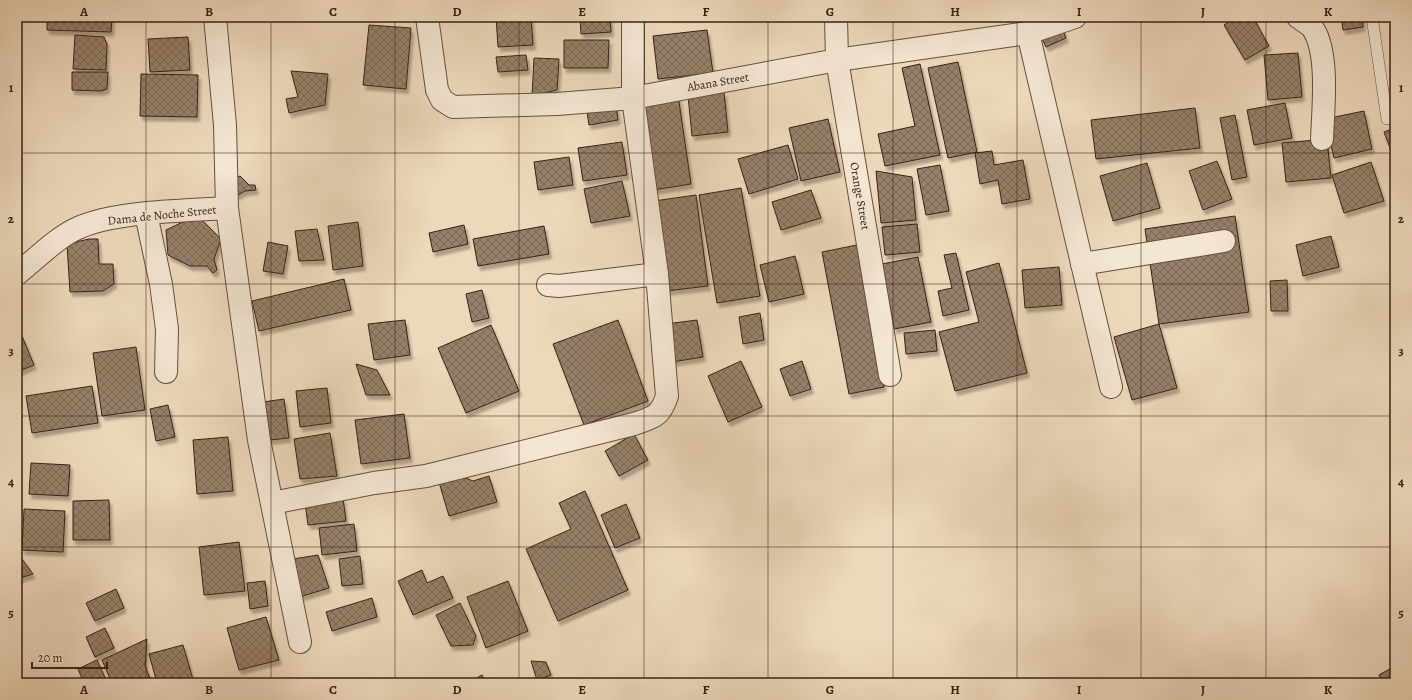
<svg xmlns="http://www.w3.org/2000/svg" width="1412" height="700" font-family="Alegreya,serif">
<defs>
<pattern id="building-cross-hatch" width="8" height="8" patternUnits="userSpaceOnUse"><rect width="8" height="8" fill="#96806b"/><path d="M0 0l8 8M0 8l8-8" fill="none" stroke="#7b6857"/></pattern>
<filter id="shadow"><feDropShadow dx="2.5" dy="4.5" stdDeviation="1" flood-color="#0004"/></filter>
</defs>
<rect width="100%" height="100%" fill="#edd8bb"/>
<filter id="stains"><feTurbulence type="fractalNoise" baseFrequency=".005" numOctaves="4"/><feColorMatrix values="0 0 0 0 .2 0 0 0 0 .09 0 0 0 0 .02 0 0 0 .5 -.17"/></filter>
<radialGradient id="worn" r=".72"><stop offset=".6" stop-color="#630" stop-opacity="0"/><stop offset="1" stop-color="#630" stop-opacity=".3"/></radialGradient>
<g fill="url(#building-cross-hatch)" stroke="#372115" filter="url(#shadow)">
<polygon points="47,17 112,17 111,32 47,30"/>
<polygon points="496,17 531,17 533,45 498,47"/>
<polygon points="580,17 610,17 611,32 581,34"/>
<polygon points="1237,17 1253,17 1269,46 1245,60 1224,25"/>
<polygon points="1341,17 1362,17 1363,27 1343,30"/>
<polygon points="1060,23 1066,38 1046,47 1039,32"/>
<polygon points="369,25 411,28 406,89 363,85"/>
<polygon points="707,30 713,73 658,79 653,36"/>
<polygon points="75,35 104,37 107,44 106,70 73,69"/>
<polygon points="188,37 190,70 150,72 148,39"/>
<polygon points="564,40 609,40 608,68 564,68"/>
<polygon points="1298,53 1302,97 1268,100 1264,55"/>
<polygon points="526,55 528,70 498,72 496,57"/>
<polygon points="534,58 559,59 557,90 532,96"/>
<polygon points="958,62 977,152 948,158 928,68"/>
<polygon points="920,64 940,155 885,166 878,134 915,126 902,68"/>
<polygon points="291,71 328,74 325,105 289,113 286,99 298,97"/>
<polygon points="72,72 108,72 107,89 101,91 72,90"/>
<polygon points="141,74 198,75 197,117 140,116"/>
<polygon points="724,92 728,132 692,136 688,96"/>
<polygon points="678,95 691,184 653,190 639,101"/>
<polygon points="615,100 618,120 589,125 586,105"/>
<polygon points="1285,103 1292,138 1254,145 1247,110"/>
<polygon points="1195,108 1200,148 1096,159 1091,120"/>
<polygon points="1364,111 1372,149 1334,158 1325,119"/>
<polygon points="1235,115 1247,177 1232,180 1220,118"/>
<polygon points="828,119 840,172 801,181 789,128"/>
<polygon points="1395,128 1395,161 1384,132"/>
<polygon points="1327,139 1331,178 1286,182 1282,143"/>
<polygon points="622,142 627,175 583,181 578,148"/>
<polygon points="788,145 798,179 749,194 738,159"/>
<polygon points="992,151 994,165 1023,160 1030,199 1002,204 998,180 980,184 975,153"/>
<polygon points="569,157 573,185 538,190 534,162"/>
<polygon points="1217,161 1232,199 1203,210 1189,171"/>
<polygon points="1371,162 1384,201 1344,213 1332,175"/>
<polygon points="1147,163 1160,208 1113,221 1100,176"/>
<polygon points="940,165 949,211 926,215 917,169"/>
<polygon points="876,171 912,177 916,220 881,223"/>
<polygon points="240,176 249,185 255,185 256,190 245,191 236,196 231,180"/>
<polygon points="622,181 630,216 591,223 584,189"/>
<polygon points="741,188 760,296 717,303 699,195"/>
<polygon points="811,190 821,218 781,230 772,202"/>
<polygon points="696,195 708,286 666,291 654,201"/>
<polygon points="1235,216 1249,312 1159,324 1145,229"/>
<polygon points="200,218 221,239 214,259 217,270 213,273 207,266 190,266 168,255 166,230 187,220"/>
<polygon points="358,222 363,266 333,270 328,226"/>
<polygon points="917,224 920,252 885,255 882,227"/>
<polygon points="464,225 468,244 433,252 429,233"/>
<polygon points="544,226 549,254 478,266 473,239"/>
<polygon points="317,229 324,260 299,261 295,231"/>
<polygon points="1331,236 1339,267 1303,276 1296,245"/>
<polygon points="89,239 98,239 99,264 113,264 114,284 103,291 70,292 67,244"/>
<polygon points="268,242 288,246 283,274 263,271"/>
<polygon points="857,245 884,387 849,394 822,252"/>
<polygon points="956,253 969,310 943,316 938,291 952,288 944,255"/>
<polygon points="795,256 804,294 769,302 760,265"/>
<polygon points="918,257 931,322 894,329 882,264"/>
<polygon points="999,263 1027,373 955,391 939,332 979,322 966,272"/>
<polygon points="1059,267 1062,305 1025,308 1022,270"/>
<polygon points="344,279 351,310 259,331 252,301"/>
<polygon points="1287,280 1288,311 1271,311 1270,281"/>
<polygon points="482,290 489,318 472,322 466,294"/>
<polygon points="760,313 764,340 743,344 739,317"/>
<polygon points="405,320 410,355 374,360 368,324"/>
<polygon points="618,320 648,401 584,425 553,344"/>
<polygon points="697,320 703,357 672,362 666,324"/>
<polygon points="1159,324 1177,388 1132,400 1114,337"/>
<polygon points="491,325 519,391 466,413 438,348"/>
<polygon points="935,330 937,351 906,354 904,333"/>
<polygon points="17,335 18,337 22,336 34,365 17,372"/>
<polygon points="136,347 145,410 102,416 93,353"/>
<polygon points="741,361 762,407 728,422 708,376"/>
<polygon points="802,361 811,389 790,396 780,369"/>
<polygon points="356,364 377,370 390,395 366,395"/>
<polygon points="92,386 98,423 32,433 26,396"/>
<polygon points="327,388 331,423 300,427 296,391"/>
<polygon points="284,399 289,438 261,441 256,403"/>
<polygon points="168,405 175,437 156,441 150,409"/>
<polygon points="404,414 410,458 361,464 355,420"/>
<polygon points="330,433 337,476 300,479 294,439"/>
<polygon points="634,434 648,460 619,476 605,451"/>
<polygon points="228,437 233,491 197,494 193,440"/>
<polygon points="31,463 70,465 68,496 29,494"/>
<polygon points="461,476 473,481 489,476 497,502 449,516 439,482"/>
<polygon points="585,491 628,590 558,621 526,549 571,529 559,503"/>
<polygon points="343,498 346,521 308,525 305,503"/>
<polygon points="109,500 110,540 73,540 73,501"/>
<polygon points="626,504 640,538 615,548 601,515"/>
<polygon points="24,509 65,511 63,552 22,550"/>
<polygon points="354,524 357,551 322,555 319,528"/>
<polygon points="239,542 245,591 204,595 199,547"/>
<polygon points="19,555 33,574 17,579 17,556"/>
<polygon points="318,555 329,588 299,597 293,559"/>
<polygon points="360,556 363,584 342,586 339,559"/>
<polygon points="422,570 427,583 443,576 453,598 413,615 398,581"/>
<polygon points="265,581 268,606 250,609 247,583"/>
<polygon points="508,581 528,631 486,648 467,597"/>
<polygon points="116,589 124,608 95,621 86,603"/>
<polygon points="372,598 377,617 332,631 326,612"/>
<polygon points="460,603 476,636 473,645 451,646 436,615"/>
<polygon points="266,617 279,660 239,670 227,628"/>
<polygon points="105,628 114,648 95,657 86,637"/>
<polygon points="147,639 145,666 152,683 112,683 102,660"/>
<polygon points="183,645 194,683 157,683 149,654"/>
<polygon points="97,660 106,680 100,683 84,683 78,669"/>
<polygon points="531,661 546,662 551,675 537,680"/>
<polygon points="1395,666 1395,683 1383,683 1379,675"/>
<polygon points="482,675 486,683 467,683"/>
</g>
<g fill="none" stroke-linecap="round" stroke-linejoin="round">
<g stroke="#644f3e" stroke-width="12">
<polyline id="service" points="1372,17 1387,119"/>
</g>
<g stroke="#644f3e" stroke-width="24">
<g id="minor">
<polyline points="215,17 225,125 227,208 259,440 300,642"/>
<polyline points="427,17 437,90 442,100 453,107 557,104 633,98 837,60 1028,33 1075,17"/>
<polyline points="836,17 837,60 890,375"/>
<path d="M1298 17C1302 20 1307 23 1311 26 1330 49 1323 110 1322 139"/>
<polyline points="1028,33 1111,387"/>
<polyline points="146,214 161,284 167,329 166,372"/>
<polyline points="1082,264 1224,241"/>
<path d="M17 274C35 260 57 237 78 228 115 211 185 211 227 208"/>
<polyline points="548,285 559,286 657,274"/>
<path d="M272 503 374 483 426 476 634 424C654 417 660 417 667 396L657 274 633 98V17"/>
</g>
</g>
<use href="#service" stroke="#f3e6d3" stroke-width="11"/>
<use href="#minor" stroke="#f3e6d3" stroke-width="22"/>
</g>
<path fill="none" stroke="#372115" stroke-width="1" stroke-opacity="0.55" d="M146 17V683M271 17V683M395 17V683M519 17V683M644 17V683M768 17V683M893 17V683M1017 17V683M1141 17V683M1266 17V683M17 153H1395M17 284H1395M17 416H1395M17 547H1395"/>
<g text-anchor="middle" stroke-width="3.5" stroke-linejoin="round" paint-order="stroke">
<g font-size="12" fill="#372115" stroke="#f3e6d3">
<text transform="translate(718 82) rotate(-10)" y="4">Abana Street</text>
<text transform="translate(860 196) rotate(80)" y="4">Orange Street</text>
<text transform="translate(162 215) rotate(-6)" y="4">Dama de Noche Street</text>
</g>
</g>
<rect width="1412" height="700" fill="none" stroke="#edd8bb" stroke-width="44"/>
<path d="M32 662v6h75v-6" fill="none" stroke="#372115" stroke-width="2"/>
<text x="38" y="662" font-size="12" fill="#372115" stroke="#f3e6d3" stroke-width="3" paint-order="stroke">20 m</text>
<rect x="22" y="22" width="1368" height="656" fill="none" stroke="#372115" stroke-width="1.5"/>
<g font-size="13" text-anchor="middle" font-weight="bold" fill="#372115">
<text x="84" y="16">A</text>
<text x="209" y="16">B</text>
<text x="333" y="16">C</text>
<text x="457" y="16">D</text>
<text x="582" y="16">E</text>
<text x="706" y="16">F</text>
<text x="830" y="16">G</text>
<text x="955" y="16">H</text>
<text x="1079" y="16">I</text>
<text x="1203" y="16">J</text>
<text x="1328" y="16">K</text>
<text x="11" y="92">1</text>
<text x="1401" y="92">1</text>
<text x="11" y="223">2</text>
<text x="1401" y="223">2</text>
<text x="11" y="355">3</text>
<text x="1401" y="355">3</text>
<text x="11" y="486">4</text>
<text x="1401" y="486">4</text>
<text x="11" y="617">5</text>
<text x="1401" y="617">5</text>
<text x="84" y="694">A</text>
<text x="209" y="694">B</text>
<text x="333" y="694">C</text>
<text x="457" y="694">D</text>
<text x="582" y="694">E</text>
<text x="706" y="694">F</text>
<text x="830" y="694">G</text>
<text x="955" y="694">H</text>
<text x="1079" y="694">I</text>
<text x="1203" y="694">J</text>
<text x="1328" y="694">K</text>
</g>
<rect width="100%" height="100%" filter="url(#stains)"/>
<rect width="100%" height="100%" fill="url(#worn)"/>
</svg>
